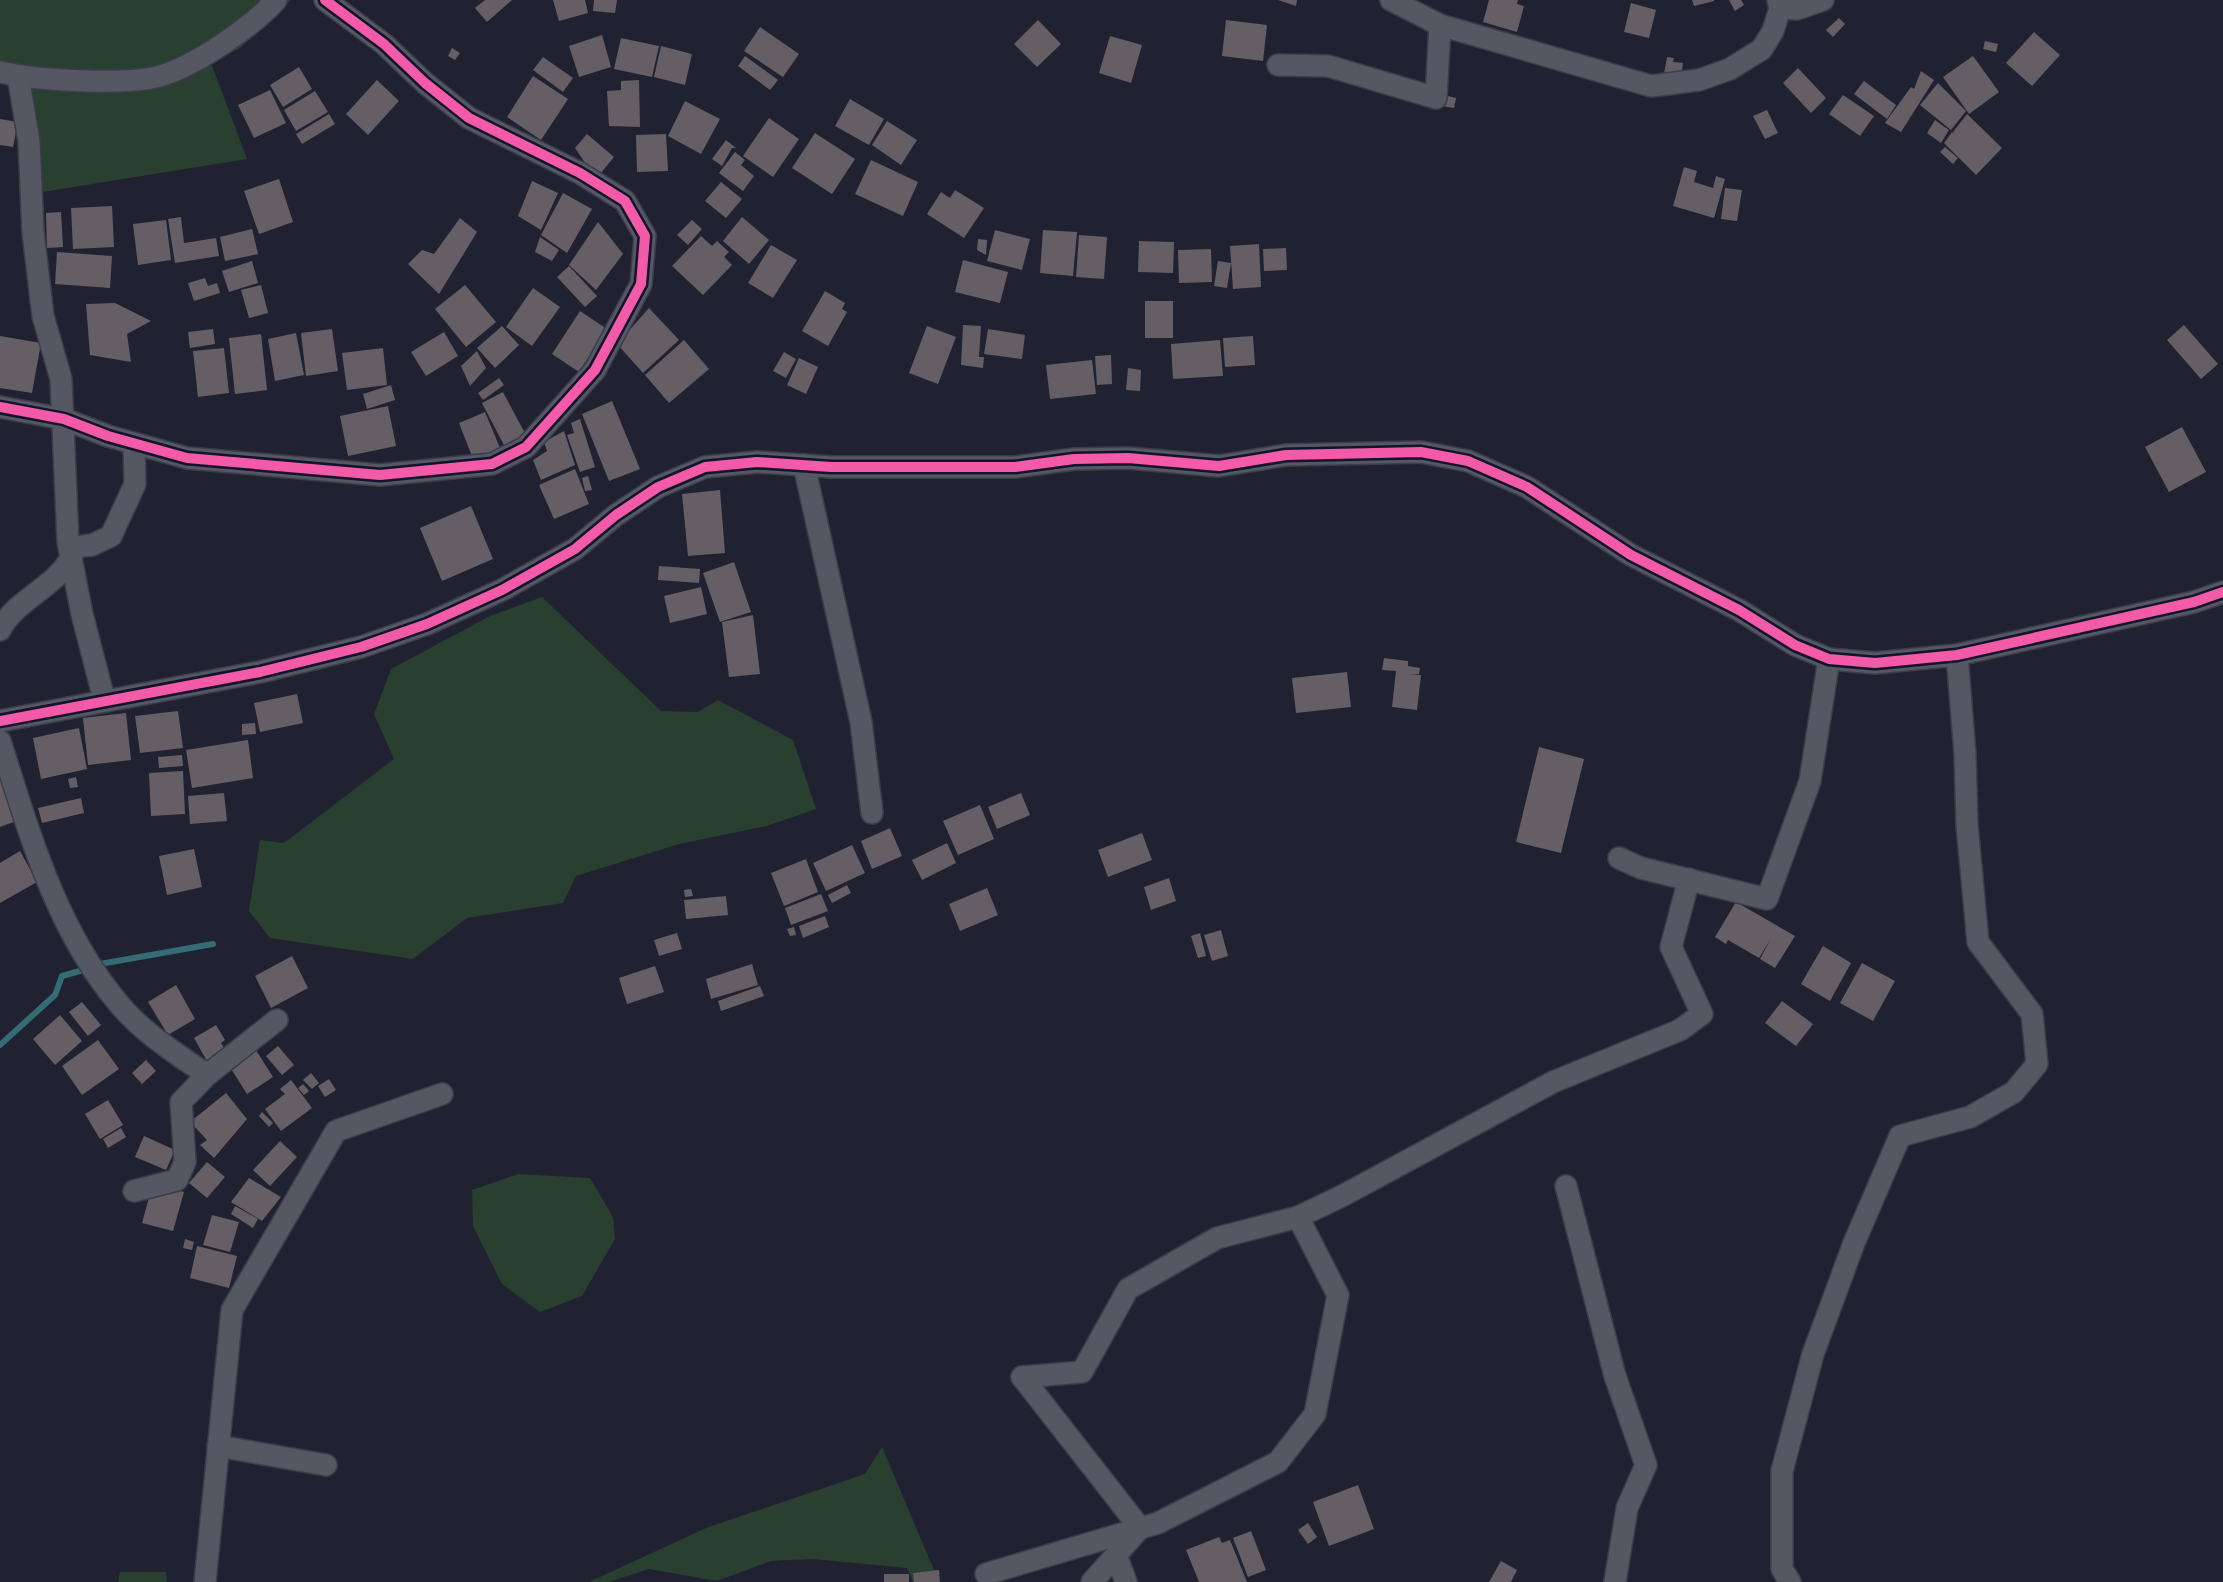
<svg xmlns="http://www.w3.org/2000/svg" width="2223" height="1582" font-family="Roboto,sans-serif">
<rect width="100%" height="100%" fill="#202231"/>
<g fill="#293f30">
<polygon points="0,0 291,0 240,48 211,63 247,159 24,195 24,80 0,74"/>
<polygon points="542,597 661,711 698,712 718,700 793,740 816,809 767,826 679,844 576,876 563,903 467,918 413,959 270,938 249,911 260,840 284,843 394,759 374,714 391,669 490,616"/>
<polygon points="518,1174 590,1178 613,1217 615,1239 582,1296 540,1312 502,1284 473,1226 472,1190"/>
<polygon points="882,1447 934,1570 939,1570 940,1582 913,1582 907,1568 813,1559 771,1561 717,1581 649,1569 609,1582 589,1582 706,1528 865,1474"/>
<polygon points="120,1572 166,1572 167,1582 118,1582"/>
</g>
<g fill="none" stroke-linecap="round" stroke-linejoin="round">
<g stroke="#356b73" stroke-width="6">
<polyline points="100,964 213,944"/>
<polyline points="0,1045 55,995 62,976 87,969"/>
</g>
</g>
<g fill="#655e64">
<polygon points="485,0 512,0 487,22 475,8"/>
<polygon points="553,0 585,0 588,13 559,21"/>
<polygon points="594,0 617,0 615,13 593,11"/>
<polygon points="1278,0 1297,0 1296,6"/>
<polygon points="1489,0 1518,0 1517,4 1524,6 1517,32 1483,22"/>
<polygon points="1692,0 1714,0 1714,1 1694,6"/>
<polygon points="1729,0 1741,0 1744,5 1735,11"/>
<polygon points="1631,3 1656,10 1649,38 1624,32"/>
<polygon points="1839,18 1845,24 1833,37 1826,30"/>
<polygon points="1038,20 1061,44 1037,67 1014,44"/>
<polygon points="1226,20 1267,25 1263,61 1222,56"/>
<polygon points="760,27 799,54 783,77 744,51"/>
<polygon points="2034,32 2060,55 2032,86 2006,63"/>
<polygon points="602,35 611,67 579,77 569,46"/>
<polygon points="1110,36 1142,45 1131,83 1099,73"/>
<polygon points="621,38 659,46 652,77 614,69"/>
<polygon points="1985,41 1998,44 1996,52 1983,49"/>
<polygon points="661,46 692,54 685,85 654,77"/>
<polygon points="452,48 460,53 455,60 448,56"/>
<polygon points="745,56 778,80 770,90 738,66"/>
<polygon points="1973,56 1999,92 1969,114 1943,77"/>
<polygon points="543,57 573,78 563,92 533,70"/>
<polygon points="1667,57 1674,58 1673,62 1683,63 1681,76 1664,74"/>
<polygon points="299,67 312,89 283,107 270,85"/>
<polygon points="1798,68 1826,98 1811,113 1783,83"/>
<polygon points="1921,71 1934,80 1901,132 1885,123 1911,87 1914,89"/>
<polygon points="533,76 568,99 541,140 507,117"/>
<polygon points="377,80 399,101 368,135 346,114"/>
<polygon points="639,80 640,127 609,126 607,91 621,90 621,81"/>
<polygon points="1864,81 1896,105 1887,119 1854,94"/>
<polygon points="1938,83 1966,111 1951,130 1920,105"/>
<polygon points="270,90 286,123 254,138 238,105"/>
<polygon points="315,91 328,112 296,131 284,110"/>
<polygon points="1444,95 1456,98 1454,108 1442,106"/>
<polygon points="1843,95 1874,116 1860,136 1829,114"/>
<polygon points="850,99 884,119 869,145 835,126"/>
<polygon points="685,101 720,119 701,154 668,136"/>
<polygon points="1767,110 1778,133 1765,139 1753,116"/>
<polygon points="329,114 335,124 302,144 296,134"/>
<polygon points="1967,114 2002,148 1976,175 1944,143 1952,132 1955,134 1953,132"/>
<polygon points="769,118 799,139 773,177 743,156"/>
<polygon points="0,119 18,122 13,147 0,145"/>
<polygon points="1935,120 1949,130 1941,143 1927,133"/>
<polygon points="887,121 917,140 901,165 872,145"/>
<polygon points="815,133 855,159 832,194 792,168"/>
<polygon points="587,134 614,157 596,179 575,148"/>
<polygon points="666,134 668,171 637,172 636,135"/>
<polygon points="726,140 736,148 732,148 722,166 712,159"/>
<polygon points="1945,147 1958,158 1953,164 1940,152"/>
<polygon points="735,152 745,160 741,165 754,176 743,191 719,173"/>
<polygon points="871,160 918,182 903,216 855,194"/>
<polygon points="1684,167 1697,171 1694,182 1713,188 1716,176 1725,179 1714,218 1673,206"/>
<polygon points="279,179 293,222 259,234 244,191"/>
<polygon points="532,181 558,193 541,230 518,216"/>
<polygon points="721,182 742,199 726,218 705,201"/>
<polygon points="1725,188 1742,190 1737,221 1721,219"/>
<polygon points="955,190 984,208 964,238 927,214 941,192 950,198"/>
<polygon points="563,193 592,209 567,253 541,235"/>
<polygon points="112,206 114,247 73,249 71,208"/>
<polygon points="61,212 63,247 47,248 46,213"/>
<polygon points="181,217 184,243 216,238 219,256 175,263 168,219"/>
<polygon points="742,217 769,240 749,264 723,241"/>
<polygon points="460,218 477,232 439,294 408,264 422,250 434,254"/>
<polygon points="166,220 171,260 138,265 133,224"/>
<polygon points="692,220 702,229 688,245 677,235"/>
<polygon points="598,222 623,254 596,290 569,265"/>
<polygon points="252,229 258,254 225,261 220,237"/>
<polygon points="995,230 1030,239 1022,270 987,261"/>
<polygon points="1043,230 1077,232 1073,276 1040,273"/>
<polygon points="1079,235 1107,237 1104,279 1076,277"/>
<polygon points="701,236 712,246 717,241 729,252 724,257 732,265 703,295 672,266"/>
<polygon points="540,237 559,250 552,261 535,252"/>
<polygon points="978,239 987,240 986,255 977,250"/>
<polygon points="1139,241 1174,242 1173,273 1138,272"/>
<polygon points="1259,244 1261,287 1233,289 1230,246"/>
<polygon points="771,245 797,260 773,298 748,283"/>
<polygon points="1286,248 1287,270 1264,271 1263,249"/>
<polygon points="1211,249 1212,282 1179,283 1178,250"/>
<polygon points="57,252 112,256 110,288 55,284"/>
<polygon points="963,260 1008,272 1000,303 955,292"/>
<polygon points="252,261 258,283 229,292 222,271"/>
<polygon points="1218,261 1231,263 1227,288 1214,286"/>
<polygon points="569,266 597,296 585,307 557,277"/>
<polygon points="205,278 208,286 217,283 220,293 194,301 188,283"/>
<polygon points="261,285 268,313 249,318 241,290"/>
<polygon points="465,285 496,322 466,347 435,309"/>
<polygon points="533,288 560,307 532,346 506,327"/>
<polygon points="825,291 845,303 842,309 847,312 828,346 802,331"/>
<rect x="1145" y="301" width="28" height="37"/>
<polygon points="115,303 151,321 127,334 131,362 90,355 86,304"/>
<polygon points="649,308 679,340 643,373 617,344"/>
<polygon points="580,311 607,329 579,372 552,354"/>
<polygon points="963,325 981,326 979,357 984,357 983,368 961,365"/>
<polygon points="2184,325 2218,364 2201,379 2167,340"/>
<polygon points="502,326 519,345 495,368 477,348"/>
<polygon points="927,326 956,337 938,384 909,373"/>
<polygon points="213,329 215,344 190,348 188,332"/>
<polygon points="332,329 338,371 306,376 301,333"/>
<polygon points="988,329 1025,335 1022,359 984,354"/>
<polygon points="444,332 458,356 426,376 411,352"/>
<polygon points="296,333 304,375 275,381 268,339"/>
<polygon points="261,334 267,390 235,394 229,338"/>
<polygon points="0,336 41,343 32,393 0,388"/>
<polygon points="1253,336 1255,365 1225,367 1223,338"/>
<polygon points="684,340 709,369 669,403 645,375"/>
<polygon points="1220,340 1223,376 1173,379 1171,344"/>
<polygon points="224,348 229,393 198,397 193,351"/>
<polygon points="383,348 387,385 347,390 342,353"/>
<polygon points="477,351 486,368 470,386 461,366"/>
<polygon points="784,352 796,359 786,378 773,371"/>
<polygon points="1111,355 1112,384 1097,385 1095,356"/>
<polygon points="799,358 818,367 806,394 787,385"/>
<polygon points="1092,360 1096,394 1050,399 1046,365"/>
<polygon points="1128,368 1141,370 1140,391 1126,390"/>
<polygon points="499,378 504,385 483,400 478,393"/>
<polygon points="391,385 395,400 367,409 363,394"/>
<polygon points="503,392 527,437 506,449 482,403"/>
<polygon points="612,401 640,469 609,481 582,414"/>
<polygon points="388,406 396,446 348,456 340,416"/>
<polygon points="485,412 500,448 473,459 459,423"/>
<polygon points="580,419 595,467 580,472 567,435 574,433 571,423"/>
<polygon points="2182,427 2206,472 2169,492 2145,447"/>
<polygon points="564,431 575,465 541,480 533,460 547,451 544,442"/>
<polygon points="575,469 589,504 554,519 539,485"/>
<polygon points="588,476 592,490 585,491 582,478"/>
<polygon points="720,490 725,553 688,556 682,494"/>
<polygon points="471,506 493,559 442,581 420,528"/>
<polygon points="734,562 751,612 720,622 703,573"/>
<polygon points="659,566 700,569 699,583 658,580"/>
<polygon points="701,587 707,614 670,623 664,596"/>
<polygon points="753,615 760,674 729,677 722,622"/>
<polygon points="1384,658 1408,661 1408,666 1420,668 1419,674 1410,674 1421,675 1417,710 1392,707 1396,671 1382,670"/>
<polygon points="1347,672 1351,707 1296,713 1292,678"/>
<polygon points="297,694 303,723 260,732 254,703"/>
<polygon points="178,711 183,748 140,753 135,716"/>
<polygon points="126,713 131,760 88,765 83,718"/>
<polygon points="255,723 256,734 242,735 242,724"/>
<polygon points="79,728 87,769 41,779 33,738"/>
<polygon points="248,740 253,778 192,788 186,750"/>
<polygon points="1539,747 1584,759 1561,853 1516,842"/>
<polygon points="182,755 183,766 159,768 158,757"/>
<polygon points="183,771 185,814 151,816 149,773"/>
<polygon points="0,775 16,821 0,827"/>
<polygon points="76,777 78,787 70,788 68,779"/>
<polygon points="224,793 227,821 190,824 188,796"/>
<polygon points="1021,793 1030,815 997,829 988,807"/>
<polygon points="81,798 84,813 42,823 38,808"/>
<polygon points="980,805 994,839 958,855 943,821"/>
<polygon points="890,828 902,856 872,869 861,841"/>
<polygon points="1142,833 1152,860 1108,877 1098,850"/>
<polygon points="947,843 956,863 922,880 912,860"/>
<polygon points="852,845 865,873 826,891 813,863"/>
<polygon points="194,849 202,887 167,895 159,856"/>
<polygon points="20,851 37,882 0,903 0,863"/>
<polygon points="806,859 818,892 784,906 771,873"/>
<polygon points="1169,878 1176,901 1151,910 1144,887"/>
<polygon points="847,885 851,893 832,903 828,895"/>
<polygon points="987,888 998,915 960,931 949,904"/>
<polygon points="691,889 693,896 685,897 684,890"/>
<polygon points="821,894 828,911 791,925 785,908"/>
<polygon points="726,896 728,915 686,919 684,900"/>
<polygon points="1736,902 1795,936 1775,968 1760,959 1770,940 1759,958 1728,940 1726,944 1715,937"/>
<polygon points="825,916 829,927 803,938 799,926"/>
<polygon points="794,927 796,935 790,936 787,929"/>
<polygon points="1221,930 1228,956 1212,961 1204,935"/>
<polygon points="677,933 682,949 659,956 654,940"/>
<polygon points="1200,933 1206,956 1198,958 1191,936"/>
<polygon points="1823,946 1851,963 1830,1001 1801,984"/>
<polygon points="292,956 308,988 271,1008 255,976"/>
<polygon points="1862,963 1895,981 1873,1021 1840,1003"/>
<polygon points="752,964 758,985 711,999 706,979"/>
<polygon points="655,966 664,992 627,1004 619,978"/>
<polygon points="176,985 195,1019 168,1035 148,1002"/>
<polygon points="760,986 764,996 721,1011 718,1001"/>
<polygon points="1782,1001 1813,1024 1796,1046 1765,1023"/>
<polygon points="82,1002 101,1025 88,1036 69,1012"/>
<polygon points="60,1015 82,1041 55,1065 33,1039"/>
<polygon points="216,1025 225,1040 221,1043 226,1051 208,1063 194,1038"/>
<polygon points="98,1040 119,1069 82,1095 62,1066"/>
<polygon points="278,1046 294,1065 282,1075 266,1056"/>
<polygon points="254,1047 273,1077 247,1094 228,1064"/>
<polygon points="146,1060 156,1071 142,1084 132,1073"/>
<polygon points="311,1073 319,1083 312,1089 303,1080"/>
<polygon points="329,1079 336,1090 325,1097 318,1086"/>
<polygon points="291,1080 312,1108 281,1131 265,1109 285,1094 280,1089"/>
<polygon points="303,1084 309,1091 304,1095 298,1088"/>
<polygon points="226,1093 247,1119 214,1158 200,1145 207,1140 190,1122"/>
<polygon points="108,1100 123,1125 100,1139 85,1114"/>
<polygon points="262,1112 273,1123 269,1127 259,1116"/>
<polygon points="121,1128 126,1137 108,1148 103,1139"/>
<polygon points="144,1136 175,1150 166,1170 135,1157"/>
<polygon points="280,1141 297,1157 270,1186 253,1170"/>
<polygon points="207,1162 225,1177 207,1198 189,1183"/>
<polygon points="249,1178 281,1197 262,1221 231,1202"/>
<polygon points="153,1183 184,1192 173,1231 142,1223"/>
<polygon points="235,1206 258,1219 253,1228 231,1214"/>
<polygon points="212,1215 239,1222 230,1252 203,1245"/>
<polygon points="185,1239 194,1242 192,1250 183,1248"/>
<polygon points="197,1246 237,1256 229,1288 190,1278"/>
<polygon points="1358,1485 1374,1529 1329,1546 1313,1502"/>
<polygon points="1308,1523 1317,1537 1308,1544 1298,1530"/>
<polygon points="1251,1531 1266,1570 1248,1577 1233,1538"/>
<polygon points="1219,1537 1222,1543 1230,1540 1247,1582 1199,1582 1186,1550"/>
<polygon points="1501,1561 1517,1570 1511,1582 1489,1582"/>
<polygon points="939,1570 940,1582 914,1582 913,1573"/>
<rect x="884" y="1574" width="25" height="8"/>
</g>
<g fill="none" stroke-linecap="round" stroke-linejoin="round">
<g stroke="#3c3d4a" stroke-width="24">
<g id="street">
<polyline points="1391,0 1440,25 1651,86 1699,80 1730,69 1762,49 1773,31 1780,8 1778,0"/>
<polyline points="1780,8 1797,9 1823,0"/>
<polyline points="1278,65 1328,66 1436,98 1440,25"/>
<path d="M0 72C36 80 125 86 160 76 195 66 252 27 276 0"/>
<polyline points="18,76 29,141 33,232 43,316 61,379 68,542 82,614 104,699"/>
<polyline points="0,407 64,419 108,436 187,458 380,475 492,464 526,447 595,370 641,284 645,236 625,201 580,173 469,118 425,83 384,44 325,0"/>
<polyline points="804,465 861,722 872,813"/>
<path d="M0 630C18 595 64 586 75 547L92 545 111 536 135 484 134 444"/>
<polyline points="0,721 260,672 361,647 427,624 502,590 575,549 616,515 658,487 705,467 757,462 831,467 1015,467 1074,459 1128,458 1219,466 1286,455 1421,452 1468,461 1527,487 1631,555 1739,610 1795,645 1829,659 1875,663 1957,655 2194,602 2223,592"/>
<path d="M0 741C29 832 56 930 119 1004 142 1032 177 1054 207 1075"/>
<polyline points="1619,858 1641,868 1767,899 1810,781 1829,659"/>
<polyline points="1566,1186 1615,1376 1646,1465 1627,1508 1615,1582"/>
<polyline points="134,1191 177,1180 185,1162 181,1102 207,1075 277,1020"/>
<polyline points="1022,1377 1082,1372 1128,1289 1217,1238 1298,1217 1342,1196 1553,1082 1680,1030 1702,1014 1671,947 1689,879"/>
<polyline points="1022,1377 1140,1528 1092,1582"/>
<polyline points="218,1446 326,1465"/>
<polyline points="1116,1555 1126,1582"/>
<polyline points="986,1574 1158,1523 1278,1462 1315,1414 1338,1295 1298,1217"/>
<polyline points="205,1582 232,1310 336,1131 442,1094"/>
<polyline points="1790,1582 1782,1569 1782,1471 1813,1354 1854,1243 1900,1136 1970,1117 2014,1092 2037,1064 2032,1014 1978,942 1967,825 1965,754 1957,655"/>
</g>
</g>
<use href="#street" stroke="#555762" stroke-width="21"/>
<g stroke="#11142c" stroke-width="15">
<g id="cycleway">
<polyline points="0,407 64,419 108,436 187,458 380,475 492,464 526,447 595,370 641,284 645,236 625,201 580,173 469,118 425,83 384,44 325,0"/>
<polyline points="0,721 260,672 361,647 427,624 502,590 575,549 616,515 658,487 705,467 757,462 831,467 1015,467 1074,459 1128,458 1219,466 1286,455 1421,452 1468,461 1527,487 1631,555 1739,610 1795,645 1829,659 1875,663 1957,655 2194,602 2223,592"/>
</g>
</g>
<use href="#cycleway" stroke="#f35aa7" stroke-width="10"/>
</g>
</svg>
